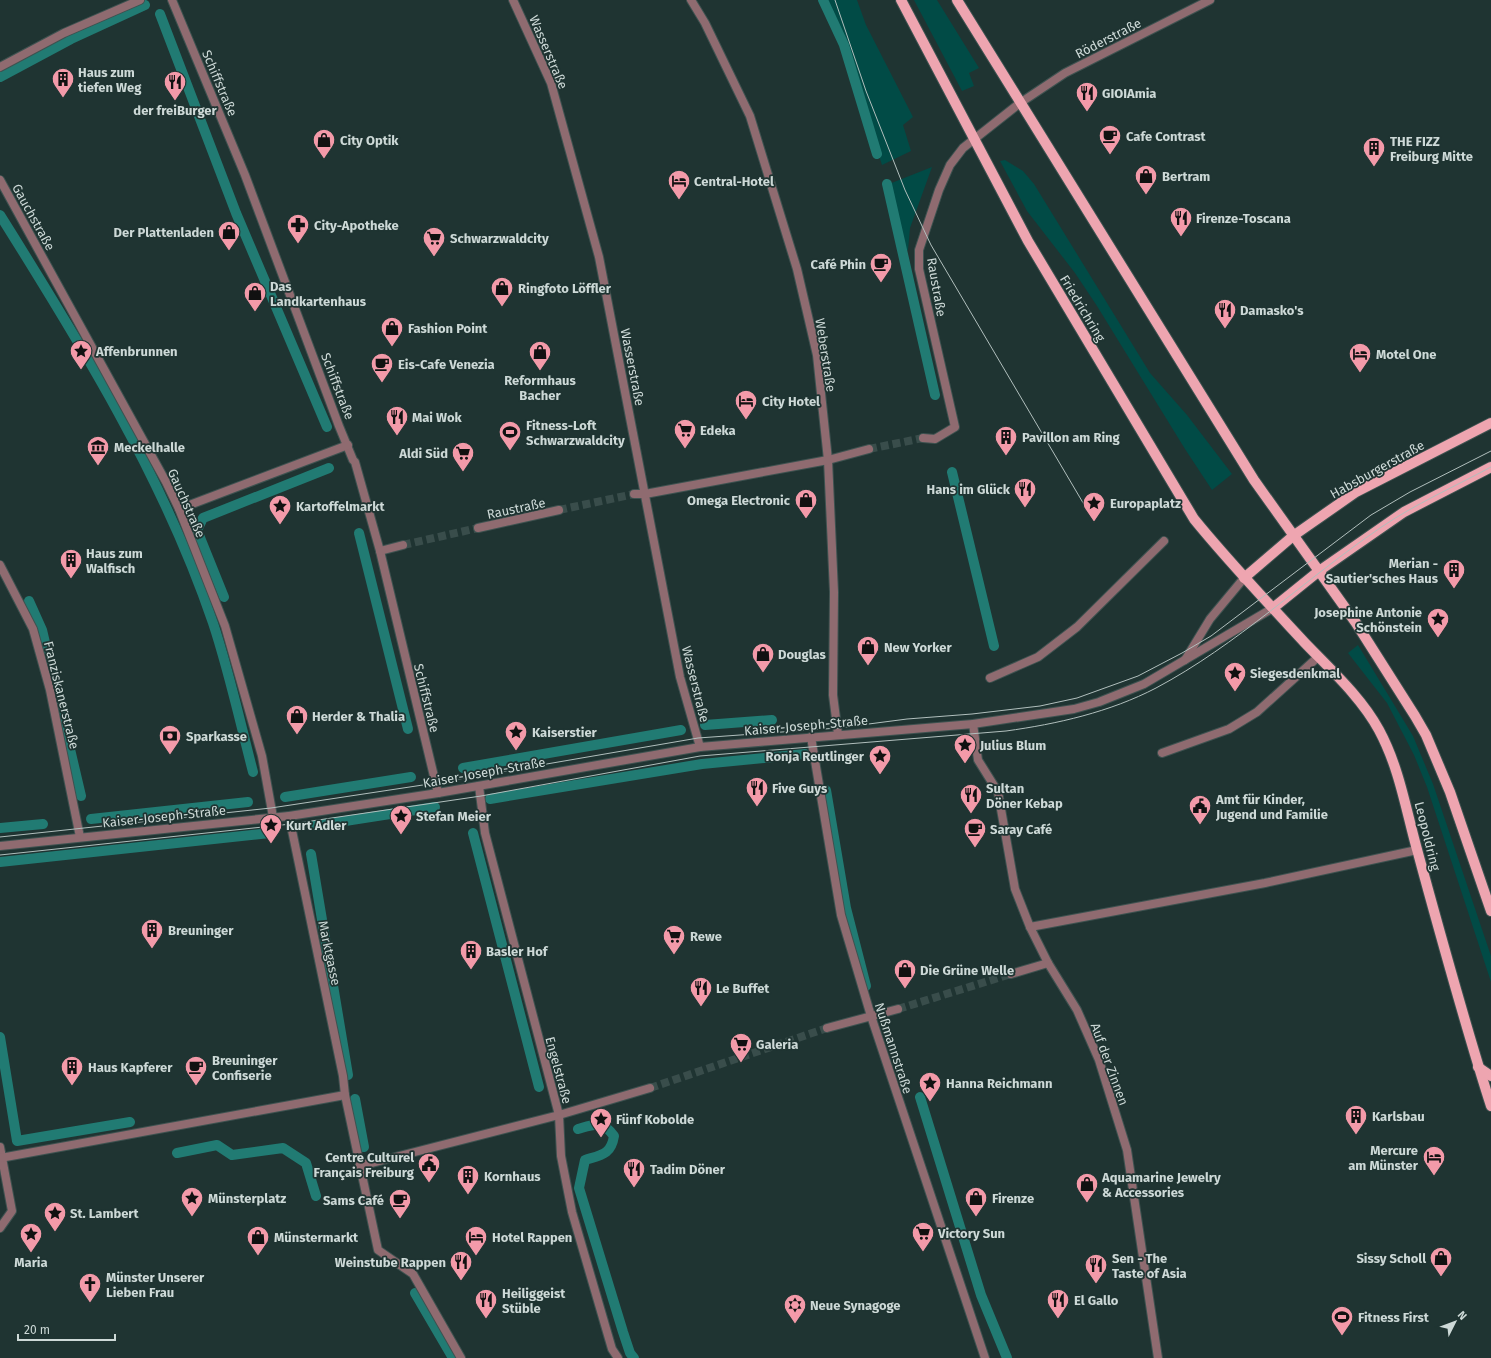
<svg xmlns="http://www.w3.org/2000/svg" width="1491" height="1358" font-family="'Fira Sans',sans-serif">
<rect width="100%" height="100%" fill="#1f3432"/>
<g fill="#014b46">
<polygon points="826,0 857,0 866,25 913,117 903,125 911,151 882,165 840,37"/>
<polygon points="914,0 937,0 979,68 969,73 974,86 962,91"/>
<polygon points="1005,160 1023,171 1034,184 1150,373 1187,415 1232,474 1212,490 1185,449 1097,306 1075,273 1027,211 1000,161"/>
<polygon points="932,167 910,228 908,250 905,251 889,184"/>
<polygon points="1358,645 1413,736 1433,784 1491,956 1491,982 1427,787 1414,755 1387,703 1348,653"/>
</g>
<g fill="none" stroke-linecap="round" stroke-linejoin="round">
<g stroke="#217b73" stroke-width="10">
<polyline points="823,0 844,45 877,154"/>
<polyline points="160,14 236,213 327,427"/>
<polyline points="0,77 71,39 145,5"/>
<polyline points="887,184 935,395"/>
<path d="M0 215C81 344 164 478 213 623 229 671 240 722 253 772"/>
<polyline points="952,472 994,646"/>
<polyline points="359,533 408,729"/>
<polyline points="224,597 197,530 203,518 329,468"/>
<polyline points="29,601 42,630 81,796"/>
<polyline points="705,725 772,720"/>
<polyline points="463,768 681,730"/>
<polyline points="826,790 846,908 866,986"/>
<polyline points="285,797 411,777"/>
<polyline points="490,799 702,764 805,754"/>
<polyline points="91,819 248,802"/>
<polyline points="313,826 435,807"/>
<polyline points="0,828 43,824"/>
<polyline points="473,833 539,1087"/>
<polyline points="311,854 348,1075"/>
<polyline points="0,862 270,833"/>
<polyline points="0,1037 17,1141 130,1122"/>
<polyline points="920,1097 981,1295 1007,1358"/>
<polyline points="355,1099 364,1147"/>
<path d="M578 1129C595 1124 602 1120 614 1136 611 1155 601 1155 585 1160L579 1188 623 1332 630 1353 634 1358"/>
<polyline points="177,1153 217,1145 232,1155 283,1148 306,1163 316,1196"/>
<polyline points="415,1293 453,1358"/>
</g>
<g stroke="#394d4b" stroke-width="8" stroke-dasharray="8 4" stroke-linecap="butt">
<polyline points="869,449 923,438"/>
<polyline points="559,510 634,494"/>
<polyline points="403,545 478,528"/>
<polyline points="898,1009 1011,974"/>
<polyline points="650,1088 827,1028"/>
</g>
<g stroke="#3e5250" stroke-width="10">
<g id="street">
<polyline points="172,0 245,175 339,426 353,460 355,462 380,551 438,793"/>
<polyline points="513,0 551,83 599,257 680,677 700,747"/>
<polyline points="691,0 705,23 750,116 797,269 817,355 828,460 834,592 833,695 838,734"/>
<polyline points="0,67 64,33 140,0"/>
<polyline points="0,180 166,482 179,509 225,626 262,756 273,817"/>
<polyline points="923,438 935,439 955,427 919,269 919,250 939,190 950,165 963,148 1020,103 1065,73 1210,0"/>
<polyline points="634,494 645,494 828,460 869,449"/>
<polyline points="179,509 348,445"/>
<polyline points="478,528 559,510"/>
<polyline points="380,551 403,545"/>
<polyline points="0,565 33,629 50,690 80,837"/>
<polyline points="1185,660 1210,619 1244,578"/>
<polyline points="990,678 1038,657 1077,627 1164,541"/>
<polyline points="973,724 978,760 998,792 1015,889 1030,927 1048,963 1077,1010 1099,1060 1127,1150 1158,1358"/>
<polyline points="811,737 841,915 871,1016 985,1358"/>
<polyline points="1162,753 1229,729 1257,712 1318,657"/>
<polyline points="479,786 485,833 559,1115 561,1156 572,1212 612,1349 618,1358"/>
<polyline points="289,816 343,1076 345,1095"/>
<polyline points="0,846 289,816 438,793 700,747 973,724 1074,709 1099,702 1144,684 1273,608"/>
<polyline points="1030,927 1265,883 1417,850"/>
<polyline points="1011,974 1048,963"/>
<polyline points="827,1028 898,1009"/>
<polyline points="0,1147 12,1211 0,1228"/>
<polyline points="0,1158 345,1095 378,1250 413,1274 461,1358"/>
<polyline points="361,1164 372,1163 559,1115 650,1088"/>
</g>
</g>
<g stroke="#3e5250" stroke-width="12">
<g id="primary">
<path d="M901 0 1028 241 1194 519C1229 562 1267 602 1305 643 1331 670 1361 697 1379 730 1400 769 1406 811 1418 853 1441 937 1464 1022 1491 1106"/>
<polyline points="957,0 1254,480 1356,623 1415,716 1426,735 1450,792 1491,911"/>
<polyline points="1244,578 1293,536 1356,492 1491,423"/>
<polyline points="1273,608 1319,571 1404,512 1491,467"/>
<polyline points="1478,1067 1491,1076"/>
</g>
</g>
<use href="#street" stroke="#8f6b70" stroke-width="8"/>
<use href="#primary" stroke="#eea5b0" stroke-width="10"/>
<g stroke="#b1bfbd" stroke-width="1">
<polyline points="835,0 866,91 905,190 931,245 1092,518"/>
<polyline points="0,837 271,808 436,783 698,738 838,728 907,719 972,714 1040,706 1077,698 1138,676 1182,653 1211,636 1371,515 1410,492 1491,451"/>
<path d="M0 855 291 824 481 796 700 756 1006 731C1057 724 1110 712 1156 688 1237 645 1304 580 1380 528 1415 504 1454 487 1491 467"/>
</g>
</g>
<defs>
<g id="building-pin" transform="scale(1.15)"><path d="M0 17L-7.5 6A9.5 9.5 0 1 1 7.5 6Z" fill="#f39aa9" stroke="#1f3432"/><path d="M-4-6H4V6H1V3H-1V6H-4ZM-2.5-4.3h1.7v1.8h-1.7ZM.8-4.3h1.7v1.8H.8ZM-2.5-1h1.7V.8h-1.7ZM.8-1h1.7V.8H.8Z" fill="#111"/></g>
<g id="restaurant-pin" transform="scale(1.15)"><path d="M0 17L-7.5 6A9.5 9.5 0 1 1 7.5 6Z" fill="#f39aa9" stroke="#1f3432"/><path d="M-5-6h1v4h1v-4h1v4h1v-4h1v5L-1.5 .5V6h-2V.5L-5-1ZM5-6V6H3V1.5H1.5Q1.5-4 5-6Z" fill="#111"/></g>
<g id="cafe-pin" transform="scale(1.15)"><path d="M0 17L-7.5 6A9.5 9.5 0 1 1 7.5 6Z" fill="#f39aa9" stroke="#1f3432"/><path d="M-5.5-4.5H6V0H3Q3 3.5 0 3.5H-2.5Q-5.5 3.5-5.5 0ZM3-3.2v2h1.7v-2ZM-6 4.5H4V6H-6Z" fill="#111"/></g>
<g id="shop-pin" transform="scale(1.15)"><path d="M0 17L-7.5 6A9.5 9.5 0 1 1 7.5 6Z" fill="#f39aa9" stroke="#1f3432"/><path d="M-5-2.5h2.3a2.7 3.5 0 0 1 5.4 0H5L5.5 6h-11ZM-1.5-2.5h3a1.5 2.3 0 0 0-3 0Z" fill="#111"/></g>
<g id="hotel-pin" transform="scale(1.15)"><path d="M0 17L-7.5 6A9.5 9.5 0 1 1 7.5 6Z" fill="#f39aa9" stroke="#1f3432"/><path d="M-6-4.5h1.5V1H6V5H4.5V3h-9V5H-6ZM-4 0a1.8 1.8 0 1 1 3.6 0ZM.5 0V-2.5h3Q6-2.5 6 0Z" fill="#111"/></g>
<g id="pharmacy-pin" transform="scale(1.15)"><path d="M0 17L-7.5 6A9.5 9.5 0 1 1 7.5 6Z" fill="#f39aa9" stroke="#1f3432"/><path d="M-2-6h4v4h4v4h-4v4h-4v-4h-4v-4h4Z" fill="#111"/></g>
<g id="supermarket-pin" transform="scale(1.15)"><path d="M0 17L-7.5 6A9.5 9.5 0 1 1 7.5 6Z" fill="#f39aa9" stroke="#1f3432"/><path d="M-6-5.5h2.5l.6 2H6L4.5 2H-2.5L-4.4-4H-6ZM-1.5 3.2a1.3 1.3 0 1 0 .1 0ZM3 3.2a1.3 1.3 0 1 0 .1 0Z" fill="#111"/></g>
<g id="sight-pin" transform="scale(1.15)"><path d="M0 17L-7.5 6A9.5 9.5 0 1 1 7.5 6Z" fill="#f39aa9" stroke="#1f3432"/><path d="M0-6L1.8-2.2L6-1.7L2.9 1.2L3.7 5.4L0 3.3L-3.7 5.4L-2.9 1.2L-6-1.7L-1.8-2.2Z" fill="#111"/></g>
<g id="stadium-pin" transform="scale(1.15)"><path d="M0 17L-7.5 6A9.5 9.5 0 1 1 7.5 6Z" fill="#f39aa9" stroke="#1f3432"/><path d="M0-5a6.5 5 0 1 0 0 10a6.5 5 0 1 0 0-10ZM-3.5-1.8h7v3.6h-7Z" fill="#111"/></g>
<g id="museum-pin" transform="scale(1.15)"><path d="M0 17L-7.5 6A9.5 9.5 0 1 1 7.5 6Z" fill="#f39aa9" stroke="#1f3432"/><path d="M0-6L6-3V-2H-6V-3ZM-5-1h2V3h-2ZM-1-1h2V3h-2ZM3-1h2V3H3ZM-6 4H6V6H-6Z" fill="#111"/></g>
<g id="bank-pin" transform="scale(1.15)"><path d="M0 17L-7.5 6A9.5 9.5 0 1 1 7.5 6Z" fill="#f39aa9" stroke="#1f3432"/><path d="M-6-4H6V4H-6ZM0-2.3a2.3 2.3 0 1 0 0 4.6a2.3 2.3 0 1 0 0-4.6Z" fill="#111"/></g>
<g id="civic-pin" transform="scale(1.15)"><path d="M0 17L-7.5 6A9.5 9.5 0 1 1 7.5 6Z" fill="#f39aa9" stroke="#1f3432"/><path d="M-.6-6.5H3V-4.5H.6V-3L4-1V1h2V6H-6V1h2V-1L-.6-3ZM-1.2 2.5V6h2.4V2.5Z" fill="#111"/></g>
<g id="church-pin" transform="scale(1.15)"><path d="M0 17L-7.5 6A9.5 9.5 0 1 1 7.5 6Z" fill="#f39aa9" stroke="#1f3432"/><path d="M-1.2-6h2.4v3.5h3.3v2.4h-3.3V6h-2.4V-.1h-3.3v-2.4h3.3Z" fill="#111"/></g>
<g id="synagogue-pin" transform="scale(1.15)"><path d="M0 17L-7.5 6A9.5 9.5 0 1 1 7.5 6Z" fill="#f39aa9" stroke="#1f3432"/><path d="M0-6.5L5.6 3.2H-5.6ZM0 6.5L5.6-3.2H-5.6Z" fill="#111"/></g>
</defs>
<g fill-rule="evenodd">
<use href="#building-pin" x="63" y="79"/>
<use href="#restaurant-pin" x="175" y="82"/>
<use href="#restaurant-pin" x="1087" y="93"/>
<use href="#cafe-pin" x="1110" y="136"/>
<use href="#shop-pin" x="324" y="140"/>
<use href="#building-pin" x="1374" y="148"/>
<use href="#shop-pin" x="1146" y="176"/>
<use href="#hotel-pin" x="679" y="181"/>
<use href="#restaurant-pin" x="1181" y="218"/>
<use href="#pharmacy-pin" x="298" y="225"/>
<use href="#shop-pin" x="229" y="232"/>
<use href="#supermarket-pin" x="434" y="238"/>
<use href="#cafe-pin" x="881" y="264"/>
<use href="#shop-pin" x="502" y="288"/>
<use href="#shop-pin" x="255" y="293"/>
<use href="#restaurant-pin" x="1225" y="310"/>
<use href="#shop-pin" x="392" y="328"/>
<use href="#sight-pin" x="81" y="351"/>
<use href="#shop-pin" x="540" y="352"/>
<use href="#hotel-pin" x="1360" y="354"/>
<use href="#cafe-pin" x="382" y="364"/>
<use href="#hotel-pin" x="746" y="401"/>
<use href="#restaurant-pin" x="397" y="417"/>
<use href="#supermarket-pin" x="685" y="430"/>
<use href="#stadium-pin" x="510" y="432"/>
<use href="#building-pin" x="1006" y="437"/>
<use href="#museum-pin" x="98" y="447"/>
<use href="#supermarket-pin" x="463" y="453"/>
<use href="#restaurant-pin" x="1025" y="489"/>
<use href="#shop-pin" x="806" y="500"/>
<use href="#sight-pin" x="1094" y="503"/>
<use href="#sight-pin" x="280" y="506"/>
<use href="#building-pin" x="71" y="560"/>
<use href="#building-pin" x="1454" y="570"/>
<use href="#sight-pin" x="1438" y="619"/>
<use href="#shop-pin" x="868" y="647"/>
<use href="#shop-pin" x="763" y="654"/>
<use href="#sight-pin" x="1235" y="673"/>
<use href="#shop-pin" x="297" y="716"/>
<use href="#sight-pin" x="516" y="732"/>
<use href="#bank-pin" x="170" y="736"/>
<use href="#sight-pin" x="965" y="745"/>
<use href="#sight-pin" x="880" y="756"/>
<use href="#restaurant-pin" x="757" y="788"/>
<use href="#restaurant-pin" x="971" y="795"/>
<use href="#civic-pin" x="1200" y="806"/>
<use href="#sight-pin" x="401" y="816"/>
<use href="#sight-pin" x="271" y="825"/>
<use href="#cafe-pin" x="975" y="829"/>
<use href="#building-pin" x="152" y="930"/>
<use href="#supermarket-pin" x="674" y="936"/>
<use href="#building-pin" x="471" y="951"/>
<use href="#shop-pin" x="905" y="970"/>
<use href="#restaurant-pin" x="701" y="988"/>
<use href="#supermarket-pin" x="741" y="1044"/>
<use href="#building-pin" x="72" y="1067"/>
<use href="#cafe-pin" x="196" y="1067"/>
<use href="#sight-pin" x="930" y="1083"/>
<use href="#building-pin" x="1356" y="1116"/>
<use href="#sight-pin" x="601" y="1119"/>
<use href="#hotel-pin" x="1434" y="1157"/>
<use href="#civic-pin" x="429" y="1164"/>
<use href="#restaurant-pin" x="634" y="1169"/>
<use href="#building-pin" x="468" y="1176"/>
<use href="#shop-pin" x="1087" y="1184"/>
<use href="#sight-pin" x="192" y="1198"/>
<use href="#shop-pin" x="976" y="1198"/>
<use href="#cafe-pin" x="400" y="1200"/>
<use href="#sight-pin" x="55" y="1213"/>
<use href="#supermarket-pin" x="923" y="1233"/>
<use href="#sight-pin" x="31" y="1234"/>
<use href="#shop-pin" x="258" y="1237"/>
<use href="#hotel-pin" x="476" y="1237"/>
<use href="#shop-pin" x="1441" y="1258"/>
<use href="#restaurant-pin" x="461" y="1262"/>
<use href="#restaurant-pin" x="1096" y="1265"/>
<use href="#church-pin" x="90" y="1284"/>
<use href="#restaurant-pin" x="486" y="1300"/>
<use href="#restaurant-pin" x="1058" y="1300"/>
<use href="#synagogue-pin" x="795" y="1305"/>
<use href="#stadium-pin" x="1342" y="1317"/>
</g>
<g text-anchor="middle" stroke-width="3.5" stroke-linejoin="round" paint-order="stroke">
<g font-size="13" fill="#cdd9d7" stroke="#1f3432">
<text transform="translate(1108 38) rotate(-27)" y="5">Röderstraße</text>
<text transform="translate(549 52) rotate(67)" y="5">Wasserstraße</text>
<text transform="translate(220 83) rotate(67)" y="5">Schiffstraße</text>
<text transform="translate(34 217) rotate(61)" y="5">Gauchstraße</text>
<text transform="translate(937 287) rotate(80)" y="5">Raustraße</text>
<text transform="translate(1083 308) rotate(59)" y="5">Friedrichring</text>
<text transform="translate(826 355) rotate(81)" y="5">Weberstraße</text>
<text transform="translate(633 367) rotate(79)" y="5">Wasserstraße</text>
<text transform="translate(338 386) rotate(69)" y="5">Schiffstraße</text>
<text transform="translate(1377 469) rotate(-29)" y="5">Habsburgerstraße</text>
<text transform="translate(187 503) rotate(66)" y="5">Gauchstraße</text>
<text transform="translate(516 508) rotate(-12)" y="5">Raustraße</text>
<text transform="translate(696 684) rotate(76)" y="5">Wasserstraße</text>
<text transform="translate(62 695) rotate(76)" y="5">Franziskanerstraße</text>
<text transform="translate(427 698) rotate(76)" y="5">Schiffstraße</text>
<text transform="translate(806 725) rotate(-5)" y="5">Kaiser-Joseph-Straße</text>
<text transform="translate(484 772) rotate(-10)" y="5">Kaiser-Joseph-Straße</text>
<text transform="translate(164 816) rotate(-6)" y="5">Kaiser-Joseph-Straße</text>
<text transform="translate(1428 836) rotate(76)" y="5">Leopoldring</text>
<text transform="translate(330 953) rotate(78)" y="5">Marktgasse</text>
<text transform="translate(894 1048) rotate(72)" y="5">Nußmannstraße</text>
<text transform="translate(1110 1064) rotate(70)" y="5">Auf der Zinnen</text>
<text transform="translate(559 1070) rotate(75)" y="5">Engelstraße</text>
</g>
<g font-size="13" font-weight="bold" fill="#cdd9d7" stroke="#1f3432" text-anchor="start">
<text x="78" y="77">Haus zum<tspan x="78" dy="15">tiefen Weg</tspan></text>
<text x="1102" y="98">GIOIAmia</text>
<text x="175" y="115" text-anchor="middle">der freiBurger</text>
<text x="1126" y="141">Cafe Contrast</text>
<text x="340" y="145">City Optik</text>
<text x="1390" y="146">THE FIZZ<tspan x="1390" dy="15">Freiburg Mitte</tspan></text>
<text x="1162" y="181">Bertram</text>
<text x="694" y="186">Central-Hotel</text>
<text x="1196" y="223">Firenze-Toscana</text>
<text x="314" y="230">City-Apotheke</text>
<text x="214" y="237" text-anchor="end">Der Plattenladen</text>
<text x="450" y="243">Schwarzwaldcity</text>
<text x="866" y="269" text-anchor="end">Café Phin</text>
<text x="270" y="291">Das<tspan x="270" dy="15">Landkartenhaus</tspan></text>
<text x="518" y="293">Ringfoto Löffler</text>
<text x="1240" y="315">Damasko's</text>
<text x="408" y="333">Fashion Point</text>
<text x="96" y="356">Affenbrunnen</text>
<text x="1376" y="359">Motel One</text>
<text x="398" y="369">Eis-Cafe Venezia</text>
<text x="540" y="385" text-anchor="middle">Reformhaus<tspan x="540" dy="15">Bacher</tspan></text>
<text x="762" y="406">City Hotel</text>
<text x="412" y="422">Mai Wok</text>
<text x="526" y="430">Fitness-Loft<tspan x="526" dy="15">Schwarzwaldcity</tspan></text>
<text x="700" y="435">Edeka</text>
<text x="1022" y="442">Pavillon am Ring</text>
<text x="114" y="452">Meckelhalle</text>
<text x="448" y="458" text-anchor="end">Aldi Süd</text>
<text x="1010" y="494" text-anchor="end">Hans im Glück</text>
<text x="790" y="505" text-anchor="end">Omega Electronic</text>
<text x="1110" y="508">Europaplatz</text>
<text x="296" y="511">Kartoffelmarkt</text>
<text x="86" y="558">Haus zum<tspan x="86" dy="15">Walfisch</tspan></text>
<text x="1438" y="568" text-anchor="end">Merian -<tspan x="1438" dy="15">Sautier'sches Haus</tspan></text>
<text x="1422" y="617" text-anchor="end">Josephine Antonie<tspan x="1422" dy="15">Schönstein</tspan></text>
<text x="884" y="652">New Yorker</text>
<text x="778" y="659">Douglas</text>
<text x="1250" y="678">Siegesdenkmal</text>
<text x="312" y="721">Herder &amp; Thalia</text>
<text x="532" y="737">Kaiserstier</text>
<text x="186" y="741">Sparkasse</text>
<text x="980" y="750">Julius Blum</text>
<text x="864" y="761" text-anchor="end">Ronja Reutlinger</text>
<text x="772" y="793">Five Guys</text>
<text x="986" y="793">Sultan<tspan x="986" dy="15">Döner Kebap</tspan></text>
<text x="1216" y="804">Amt für Kinder,<tspan x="1216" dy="15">Jugend und Familie</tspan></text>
<text x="416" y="821">Stefan Meier</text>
<text x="286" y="830">Kurt Adler</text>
<text x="990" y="834">Saray Café</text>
<text x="168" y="935">Breuninger</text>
<text x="690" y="941">Rewe</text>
<text x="486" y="956">Basler Hof</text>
<text x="920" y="975">Die Grüne Welle</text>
<text x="716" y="993">Le Buffet</text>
<text x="756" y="1049">Galeria</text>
<text x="212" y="1065">Breuninger<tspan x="212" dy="15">Confiserie</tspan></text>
<text x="88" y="1072">Haus Kapferer</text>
<text x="946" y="1088">Hanna Reichmann</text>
<text x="1372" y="1121">Karlsbau</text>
<text x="616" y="1124">Fünf Kobolde</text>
<text x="1418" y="1155" text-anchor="end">Mercure<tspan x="1418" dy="15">am Münster</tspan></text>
<text x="414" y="1162" text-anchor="end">Centre Culturel<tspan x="414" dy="15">Français Freiburg</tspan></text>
<text x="650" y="1174">Tadim Döner</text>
<text x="484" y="1181">Kornhaus</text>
<text x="1102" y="1182">Aquamarine Jewelry<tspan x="1102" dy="15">&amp; Accessories</tspan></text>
<text x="208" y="1203">Münsterplatz</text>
<text x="992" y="1203">Firenze</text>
<text x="384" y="1205" text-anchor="end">Sams Café</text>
<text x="70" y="1218">St. Lambert</text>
<text x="938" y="1238">Victory Sun</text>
<text x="274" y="1242">Münstermarkt</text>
<text x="492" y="1242">Hotel Rappen</text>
<text x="1112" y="1263">Sen - The<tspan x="1112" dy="15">Taste of Asia</tspan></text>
<text x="1426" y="1263" text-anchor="end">Sissy Scholl</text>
<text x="31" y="1267" text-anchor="middle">Maria</text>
<text x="446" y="1267" text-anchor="end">Weinstube Rappen</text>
<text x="106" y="1282">Münster Unserer<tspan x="106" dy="15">Lieben Frau</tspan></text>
<text x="502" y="1298">Heiliggeist<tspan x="502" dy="15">Stüble</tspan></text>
<text x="1074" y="1305">El Gallo</text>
<text x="810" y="1310">Neue Synagoge</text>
<text x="1358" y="1322">Fitness First</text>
</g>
</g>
<g transform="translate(1455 1322) rotate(48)" stroke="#1f3432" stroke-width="3" paint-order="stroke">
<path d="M0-3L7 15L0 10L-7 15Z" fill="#cdd9d7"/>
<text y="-6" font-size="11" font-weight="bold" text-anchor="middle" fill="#cdd9d7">N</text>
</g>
<path d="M18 1334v6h97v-6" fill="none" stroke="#cdd9d7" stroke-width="2"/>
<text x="24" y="1334" font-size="12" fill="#cdd9d7" stroke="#1f3432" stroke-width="3" paint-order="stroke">20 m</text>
</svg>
